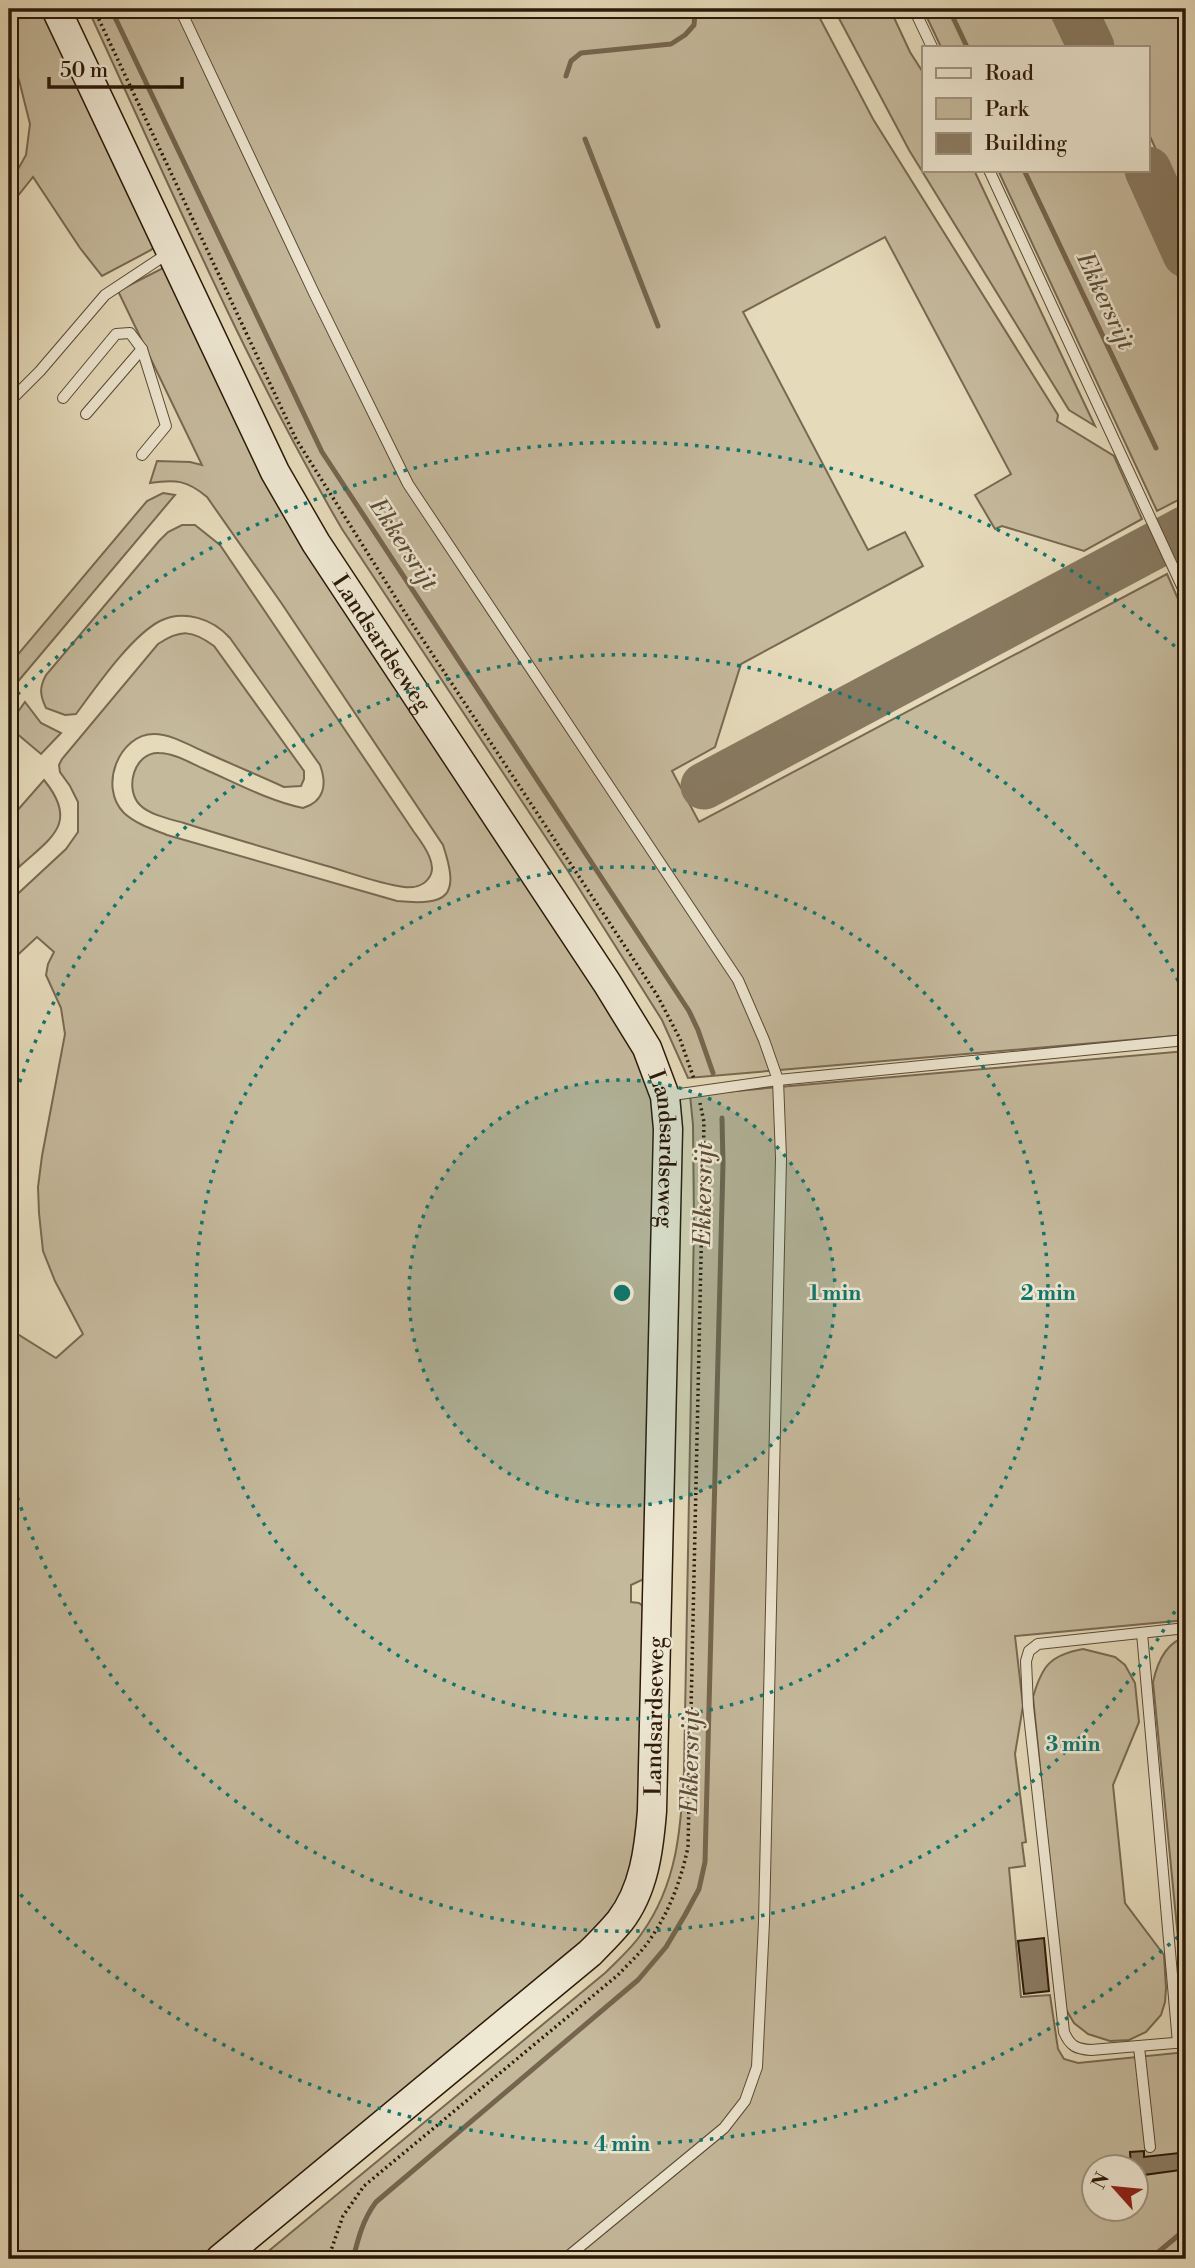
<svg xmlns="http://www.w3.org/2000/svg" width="1195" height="2268" font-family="'Libre Bodoni',serif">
<rect width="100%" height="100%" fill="#e5daba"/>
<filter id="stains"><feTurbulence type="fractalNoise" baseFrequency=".00286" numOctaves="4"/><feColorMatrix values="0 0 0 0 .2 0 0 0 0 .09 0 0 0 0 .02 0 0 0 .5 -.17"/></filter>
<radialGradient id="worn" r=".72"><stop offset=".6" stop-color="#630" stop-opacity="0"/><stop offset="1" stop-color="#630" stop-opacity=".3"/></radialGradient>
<g fill="#c5b99c" stroke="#786952" stroke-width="2" fill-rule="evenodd">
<polygon points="9,9 47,9 158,243 151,250 102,276 80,248 33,177 9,207 9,185 26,155 30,124 19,80 9,59"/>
<path d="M88 9H815L873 119 1058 415 1057 421 1114 456 1142 519 1084 551 1002 526 995 529 975 495 1011 474 885 237 743 312 868 550 905 532 923 566 741 664 715 747 672 771 699 822 1167 574 1186 617V1035L688 1078 662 1020 568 871 342 529C245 363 169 184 88 9Z"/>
<polygon points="834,9 890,9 910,52 924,74 924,170 974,170 1095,426 1069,410 909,150"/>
<polygon points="923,9 1056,9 1074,47 941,47"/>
<polygon points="1091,9 1186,9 1186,216 1148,132 1148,47 1109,47"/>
<polygon points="998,170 1130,170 1186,294 1186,496 1157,511"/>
<path d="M163 268 169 270 231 399 639 1046 655 1110 650 1572 642 1580 631 1585V1602L639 1603 649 1611 642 1842 626 1888 608 1916 585 1941 204 2259H9V1379L11 1330 56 1358 83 1334 55 1281 43 1251 39 1213 38 1187 42 1156 65 1034 61 1008 46 975 48 964 54 952 37 937 9 963V902L66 849 78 832V802L70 786 60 772 59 765 62 759 158 644C181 629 192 630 214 646L304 771V779L301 786 284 787C258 775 231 764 205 752 189 745 171 734 154 734 119 734 98 787 124 813 136 824 152 829 167 835L397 901C449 906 460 896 443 845L282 604 207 497C187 480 175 479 150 483L157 461 190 462 202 465 118 291Z"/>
<polygon points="163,493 175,495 15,685 9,680 9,665 147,501"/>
<path d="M182 525H195L220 545 414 832C422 843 440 866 428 879 423 886 413 888 404 887 380 884 351 873 327 866 279 852 231 838 184 823 170 819 150 815 140 805 124 789 134 752 159 753 174 753 190 763 204 769 236 783 269 801 303 808 325 801 327 784 320 765L230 638C213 619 184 609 160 621 131 636 96 687 76 714L65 715 46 708C40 695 39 688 46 675L159 541 168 532Z"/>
<polygon points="25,702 41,723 61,733 41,754 9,727 9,724"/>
<path d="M44 780C79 823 52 837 19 867L18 857 9 844V820Z"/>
<path d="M1186 1051V1620L1015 1636 1023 1706 1015 1754 1026 1842 1022 1843 1025 1866 1009 1868 1021 1997 1050 1995 1058 2049 1064 2059 1078 2063 1186 2052V2259H259L605 1973C618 1960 632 1948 642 1933 677 1884 681 1829 684 1771L694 1224 693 1125 690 1095ZM1094 2166H1136V2208H1094Z"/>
<path d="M1186 1637V1998L1182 1979 1153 1682C1157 1664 1166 1642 1186 1637Z"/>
<path d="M1083 1649 1115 1657 1125 1665 1135 1683 1139 1722 1113 1785 1125 1903 1164 1955 1166 1988 1165 2002 1161 2015 1146 2032 1129 2040 1110 2041 1088 2034 1074 2023 1064 2006 1033 1697C1042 1666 1050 1655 1083 1649Z"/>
</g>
<polygon fill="#a6987d" stroke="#75654e" stroke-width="2" points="9,1176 17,1232 10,1303 12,1334 9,1379"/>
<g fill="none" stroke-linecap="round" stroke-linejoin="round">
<g stroke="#75654e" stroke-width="5">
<polyline points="111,9 322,452 689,1011 698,1030 713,1073"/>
<polyline points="949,9 967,47"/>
<polyline points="566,76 571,61 581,53 671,44 685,35 694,25 695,13 693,9"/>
<polyline points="585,139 658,326"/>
<polyline points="1024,170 1156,448"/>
<path d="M353 2259C358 2239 363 2219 376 2202L638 1980 666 1947 685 1915 699 1889 705 1862 723 1164 722 1118"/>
<polyline points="1150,2259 1186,2229"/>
</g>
<g stroke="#887a61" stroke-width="47">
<polyline points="1073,9 1091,47"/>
<polyline points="1148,170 1186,254"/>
<polyline points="704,786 1186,529"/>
</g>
</g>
<g fill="#8c7d65" stroke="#2b1908" stroke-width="2">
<polygon points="1044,1938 1049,1991 1024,1994 1018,1941"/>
<polygon points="1144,2151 1144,2157 1179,2153 1181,2170 1136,2176 1136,2166 1131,2166 1130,2152"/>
</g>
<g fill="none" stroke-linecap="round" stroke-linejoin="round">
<g stroke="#5a4934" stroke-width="12">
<g id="lane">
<polyline points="180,9 314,293 408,484 738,980 764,1040 778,1080 781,1158 764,1922 757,2067 745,2101 724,2128 565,2259"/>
<polyline points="914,9 932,47"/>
<polyline points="989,170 1186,595"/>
<polyline points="63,398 116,334 130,333 142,349 166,426 142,455"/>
<polyline points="9,402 40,371 105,295 170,252"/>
<polyline points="86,414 142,349"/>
<polyline points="666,1096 778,1080 1186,1040"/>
<path d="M1186 1628 1038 1644 1029 1651 1026 1661 1028 1706 1064 2032C1070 2046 1076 2049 1091 2050L1186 2042"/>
<polyline points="1142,1633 1178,2043"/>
<polyline points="1139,2047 1150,2147"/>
</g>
</g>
<g stroke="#2b1908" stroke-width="31">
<g id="secondary">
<path id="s1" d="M56 9 275 472 316 543 607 983 647 1048 665 1096 668 1129 652 1811C649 1849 644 1890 620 1921 611 1932 600 1943 590 1953L220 2259"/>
</g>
</g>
<g stroke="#2b1908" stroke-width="3.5" stroke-dasharray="2 3.5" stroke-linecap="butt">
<polyline points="94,9 296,439 404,611 657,995 680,1039 694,1079"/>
<path d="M328 2259 343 2216 364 2186 618 1975C629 1963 642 1952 651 1938 670 1910 681 1880 688 1847L704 1122 700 1103"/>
</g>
<use href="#lane" stroke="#eee7d2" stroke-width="10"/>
<use href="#secondary" stroke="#eee7d2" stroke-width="28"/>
</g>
<circle cx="622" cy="1293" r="213" fill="#0f766e" fill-opacity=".12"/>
<g fill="none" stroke="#0f766e" stroke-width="3.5" stroke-dasharray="3.5 7">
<circle cx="622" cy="1293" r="213"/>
<circle cx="622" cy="1293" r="426"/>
<path d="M1185 1593A638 638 0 0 1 10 1474M10 1112A638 638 0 0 1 1185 993"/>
<path d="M1186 1930A851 851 0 0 1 10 1884M10 702A851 851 0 0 1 1186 656"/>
</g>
<g text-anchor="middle" stroke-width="5" stroke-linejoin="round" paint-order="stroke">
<g font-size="23" fill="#2b1908" stroke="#eee7d2">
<text dy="8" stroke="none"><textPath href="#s1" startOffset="714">Landsardseweg</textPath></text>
<text dy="8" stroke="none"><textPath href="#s1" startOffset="1302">Landsardseweg</textPath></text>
<text transform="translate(654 1716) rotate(-89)" y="8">Landsardseweg</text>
</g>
<g font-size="24" font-style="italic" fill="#5c4c37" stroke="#eee7d2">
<text transform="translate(1106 301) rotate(65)" y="8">Ekkersrijt</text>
<text transform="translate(404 544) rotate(57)" y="8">Ekkersrijt</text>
<text transform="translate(703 1194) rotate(-89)" y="8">Ekkersrijt</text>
<text transform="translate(690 1761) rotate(-89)" y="8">Ekkersrijt</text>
</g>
</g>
<circle cx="622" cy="1293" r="10" fill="#0f766e" stroke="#eee7d2" stroke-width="3.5"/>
<g font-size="21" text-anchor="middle" font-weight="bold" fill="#0f766e" stroke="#eee7d2" stroke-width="5" stroke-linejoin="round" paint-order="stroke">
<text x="835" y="1300">1 min</text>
<text x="1048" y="1300">2 min</text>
<text x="1073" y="1751">3 min</text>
<text x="622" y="2151">4 min</text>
</g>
<rect width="1195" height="2268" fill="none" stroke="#e5daba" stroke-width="35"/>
<rect x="10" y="10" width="1174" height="2247" fill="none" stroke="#2b1908" stroke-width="3.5"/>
<rect x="18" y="18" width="1160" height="2233" fill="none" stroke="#2b1908" stroke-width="2"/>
<rect x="922" y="46" width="228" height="126" fill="#eee7d2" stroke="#a09581" stroke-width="2"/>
<rect x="936" y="68" width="35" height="10" fill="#eee7d2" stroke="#a09581" stroke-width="2"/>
<text x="985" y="80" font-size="21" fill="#2b1908">Road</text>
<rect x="936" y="98" width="35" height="21" fill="#c5b99c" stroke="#a09581" stroke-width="2"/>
<text x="985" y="116" font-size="21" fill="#2b1908">Park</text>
<rect x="936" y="133" width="35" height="21" fill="#8c7d65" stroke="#a09581" stroke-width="2"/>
<text x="985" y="150" font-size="21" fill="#2b1908">Building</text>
<g transform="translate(1115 2188) rotate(297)"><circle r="33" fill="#eee7d2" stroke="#a09581" stroke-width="2"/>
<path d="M0-5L12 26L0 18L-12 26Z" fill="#8f2418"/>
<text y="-10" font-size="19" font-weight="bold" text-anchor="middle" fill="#2b1908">N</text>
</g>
<path d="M49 77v10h133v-10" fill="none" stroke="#2b1908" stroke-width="3.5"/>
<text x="60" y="77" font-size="21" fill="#2b1908" stroke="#eee7d2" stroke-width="5" paint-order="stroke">50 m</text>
<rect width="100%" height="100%" filter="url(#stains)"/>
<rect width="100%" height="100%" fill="url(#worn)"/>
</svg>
